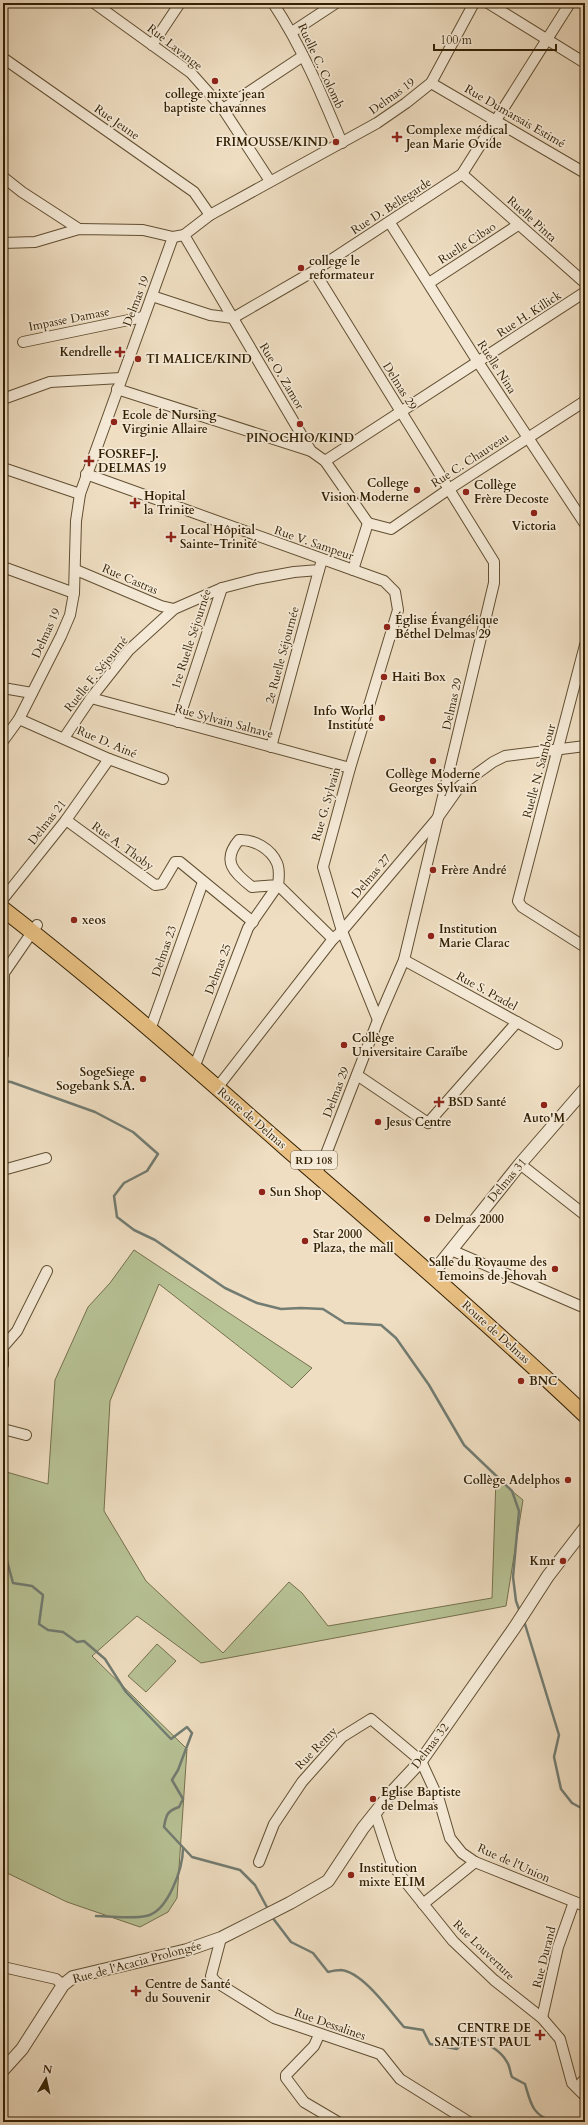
<svg xmlns="http://www.w3.org/2000/svg" width="588" height="2125" font-family="Cardo,serif">
<rect width="100%" height="100%" fill="#efdec2"/>
<filter id="stains"><feTurbulence type="fractalNoise" baseFrequency=".005" numOctaves="4"/><feColorMatrix values="0 0 0 0 .2 0 0 0 0 .09 0 0 0 0 .02 0 0 0 .5 -.17"/></filter>
<radialGradient id="worn" r=".72"><stop offset=".6" stop-color="#630" stop-opacity="0"/><stop offset="1" stop-color="#630" stop-opacity=".3"/></radialGradient>
<g fill="#b7c295" stroke="#74704c">
<polygon points="134,1250 312,1368 292,1388 159,1284 110,1401 104,1511 146,1581 223,1653 289,1582 302,1593 328,1626 492,1598 496,1478 523,1500 506,1606 201,1663 137,1616 92,1656 187,1749 177,1898 168,1912 140,1927 67,1902 3,1871 3,1471 48,1484 55,1380 88,1307 110,1283"/>
<polygon points="157,1644 176,1661 146,1692 128,1676"/>
</g>
<g fill="none" stroke-linecap="round" stroke-linejoin="round">
<g stroke="#727c72" stroke-width="2.5">
<polyline points="3,1081 11,1082 95,1112 133,1132 158,1154 147,1171 124,1183 114,1196 117,1217 134,1230 155,1240 225,1288 257,1303 281,1309 301,1308 323,1309 345,1323 381,1325 396,1338 429,1385 464,1445 512,1491 519,1511 513,1577 516,1601 520,1612"/>
<path d="M3 1546 13 1583 32 1586 43 1595 39 1624 48 1630 63 1632 77 1642 84 1641 105 1659 126 1692 171 1739 187 1727 192 1733 178 1770 172 1780 183 1799 179 1807C167 1811 166 1815 164 1827L192 1857 240 1870 255 1885 269 1911"/>
<polyline points="524,1621 559,1735 554,1757 561,1789 572,1803 585,1810"/>
<path d="M96 1916C111 1916 133 1919 146 1916 168 1912 183 1868 183 1848"/>
<path d="M272 1917 291 1942 313 1953 328 1972C332 1971 337 1970 341 1970 363 1972 390 2011 404 2027L423 2030 430 2044 457 2049 468 2037C481 2039 501 2050 507 2062 510 2066 510 2073 512 2077L525 2084C531 2104 532 2115 554 2122"/>
</g>
<g stroke="#614f32" stroke-width="12">
<g id="minor">
<polyline points="94,3 191,73 223,109 270,181"/>
<path d="M273 3C302 47 322 95 342 143"/>
<polyline points="488,3 585,63"/>
<polyline points="292,32 336,3"/>
<polyline points="152,45 180,3"/>
<polyline points="3,58 194,192 210,215"/>
<polyline points="431,83 585,173"/>
<polyline points="223,109 303,56"/>
<polyline points="462,174 585,283"/>
<polyline points="3,177 22,192 79,229"/>
<polyline points="390,223 478,362 585,524"/>
<polyline points="184,235 311,451 325,461 368,523"/>
<polyline points="3,243 35,242 79,229 143,230 173,237 184,235 210,215 377,123 406,103 431,83 474,3"/>
<polyline points="314,271 494,562 494,583 404,960 378,1020 326,1154 316,1174"/>
<polyline points="429,283 518,225"/>
<polyline points="152,296 210,315 233,318 314,271 462,174 570,3"/>
<polyline points="23,342 143,317"/>
<polyline points="117,389 311,451"/>
<polyline points="3,399 50,382 121,378"/>
<polyline points="325,461 585,292"/>
<polyline points="3,468 80,494"/>
<polyline points="86,474 384,581 395,592 398,610 350,768 323,867 342,931 378,1020"/>
<polyline points="368,523 391,529 449,489 585,401"/>
<polyline points="3,567 74,593"/>
<polyline points="76,570 161,606 174,609"/>
<polyline points="353,570 368,523"/>
<polyline points="585,645 518,901 522,907 585,947"/>
<polyline points="3,688 32,693"/>
<polyline points="91,698 350,768"/>
<polyline points="19,719 109,759 163,779"/>
<polyline points="178,722 222,588"/>
<polyline points="64,738 91,698 129,650 174,609 222,588 256,579 294,572 319,570 322,560"/>
<polyline points="3,741 19,719 61,636 70,615 74,593 76,521 80,494 173,237"/>
<polyline points="271,747 319,570"/>
<polyline points="66,820 155,885 162,884 175,862 180,862 253,922"/>
<path d="M278 885 252 887C234 873 221 861 239 840 254 839 271 849 277 863 280 870 279 878 278 885L333 939"/>
<polyline points="3,899 66,820 109,759"/>
<polyline points="404,960 557,1044"/>
<polyline points="150,1030 203,882"/>
<polyline points="3,1055 4,973 37,925"/>
<polyline points="194,1068 248,928 278,885"/>
<polyline points="357,1075 428,1123 517,1022"/>
<polyline points="217,1088 333,939 342,931 436,820 460,786 493,762 505,756 585,746"/>
<polyline points="520,1164 585,1215"/>
<polyline points="3,1170 46,1158"/>
<polyline points="451,1250 585,1308"/>
<polyline points="3,1347 17,1331 47,1271"/>
<polyline points="3,1353 3,1365"/>
<polyline points="3,1429 26,1435"/>
<polyline points="375,1813 391,1862 400,1875 453,1941 494,1980 542,2018 560,2039 572,2083 585,2096"/>
<polyline points="259,1862 274,1824 302,1782 342,1737 371,1719 421,1761 439,1800 450,1838 462,1853 475,1862 585,1906"/>
<polyline points="423,1904 475,1862"/>
<polyline points="221,1938 211,1976 216,1982 274,2018 380,2054 400,2079 469,2122"/>
<polyline points="3,1967 56,1979 63,1985"/>
<polyline points="542,2018 558,1947 574,1902"/>
<polyline points="319,2035 314,2046 286,2075 286,2078 304,2102 338,2122"/>
<polyline points="577,2087 585,2079"/>
</g>
</g>
<g stroke="#614f32" stroke-width="14">
<g id="tertiary">
<polyline points="432,1274 520,1164 585,1089"/>
<polyline points="3,2070 22,2049 63,1985 73,1977 187,1950 221,1938 290,1903 328,1881 363,1828 391,1793 421,1761 515,1627 548,1576 585,1528"/>
</g>
</g>
<g stroke="#321f02" stroke-width="17">
<path id="primary" d="M3 909C101 985 194 1067 287 1149 388 1236 488 1323 585 1415"/>
</g>
<use href="#minor" stroke="#f5ead7" stroke-width="10"/>
<use href="#tertiary" stroke="#f5ead7" stroke-width="12"/>
<use href="#primary" stroke="#e8bf81" stroke-width="15"/>
</g>
<g fill="#8f2418" stroke="#f5ead7" stroke-width="1.5">
<circle cx="215" cy="81" r="4"/>
<path d="M395 131h4v4h4v4h-4v4h-4v-4h-4v-4h4z"/>
<circle cx="336" cy="142" r="4"/>
<circle cx="301" cy="268" r="4"/>
<path d="M118 346h4v4h4v4h-4v4h-4v-4h-4v-4h4z"/>
<circle cx="138" cy="359" r="4"/>
<circle cx="114" cy="422" r="4"/>
<circle cx="300" cy="424" r="4"/>
<path d="M87 455h4v4h4v4h-4v4h-4v-4h-4v-4h4z"/>
<circle cx="417" cy="490" r="4"/>
<circle cx="466" cy="492" r="4"/>
<path d="M133 497h4v4h4v4h-4v4h-4v-4h-4v-4h4z"/>
<circle cx="534" cy="513" r="4"/>
<path d="M169 531h4v4h4v4h-4v4h-4v-4h-4v-4h4z"/>
<circle cx="387" cy="627" r="4"/>
<circle cx="384" cy="677" r="4"/>
<circle cx="382" cy="718" r="4"/>
<circle cx="433" cy="761" r="4"/>
<circle cx="433" cy="870" r="4"/>
<circle cx="74" cy="920" r="4"/>
<circle cx="431" cy="936" r="4"/>
<circle cx="344" cy="1045" r="4"/>
<circle cx="143" cy="1079" r="4"/>
<path d="M437 1096h4v4h4v4h-4v4h-4v-4h-4v-4h4z"/>
<circle cx="544" cy="1105" r="4"/>
<circle cx="378" cy="1122" r="4"/>
<circle cx="262" cy="1192" r="4"/>
<circle cx="427" cy="1219" r="4"/>
<circle cx="305" cy="1241" r="4"/>
<circle cx="555" cy="1269" r="4"/>
<circle cx="521" cy="1381" r="4"/>
<circle cx="568" cy="1480" r="4"/>
<circle cx="563" cy="1561" r="4"/>
<circle cx="373" cy="1799" r="4"/>
<circle cx="351" cy="1875" r="4"/>
<path d="M134 1985h4v4h4v4h-4v4h-4v-4h-4v-4h4z"/>
<path d="M538 2029h4v4h4v4h-4v4h-4v-4h-4v-4h4z"/>
</g>
<g text-anchor="middle" stroke-width="3.5" stroke-linejoin="round" paint-order="stroke">
<rect fill="#f5ead7" stroke="#6c5c42" stroke-width="1" x="291" y="1151" width="46" height="18" rx="3"/>
<g font-size="11" font-weight="bold" fill="#321f02">
<text x="314" y="1164">RD 108</text>
</g>
<g font-size="12" fill="#321f02" stroke="#f5ead7">
<text transform="translate(175 47) rotate(38)" y="4">Rue Lavange</text>
<text transform="translate(321 66) rotate(65)" y="4">Ruelle C. Colomb</text>
<text transform="translate(392 96) rotate(-36)" y="4">Delmas 19</text>
<text transform="translate(515 116) rotate(30)" y="4">Rue Dumarsais Estimé</text>
<text transform="translate(117 122) rotate(35)" y="4">Rue Jeune</text>
<text transform="translate(391 206) rotate(-33)" y="4">Rue D. Bellegarde</text>
<text transform="translate(532 219) rotate(42)" y="4">Ruelle Pinta</text>
<text transform="translate(467 243) rotate(-33)" y="4">Ruelle Cibao</text>
<text transform="translate(136 301) rotate(-69)" y="4">Delmas 19</text>
<text transform="translate(529 314) rotate(-33)" y="4">Rue H. Killick</text>
<text transform="translate(69 319) rotate(-11)" y="4">Impasse Damase</text>
<text transform="translate(497 367) rotate(57)" y="4">Ruelle Nina</text>
<text transform="translate(282 376) rotate(59)" y="4">Rue O. Zamor</text>
<text transform="translate(400 386) rotate(58)" y="4">Delmas 29</text>
<text transform="translate(470 460) rotate(-33)" y="4">Rue C. Chauveau</text>
<text transform="translate(314 543) rotate(19)" y="4">Rue V. Sampeur</text>
<text transform="translate(130 579) rotate(23)" y="4">Rue Castras</text>
<text transform="translate(46 633) rotate(-66)" y="4">Delmas 19</text>
<text transform="translate(191 639) rotate(-72)" y="4">1re Ruelle Séjournée</text>
<text transform="translate(282 655) rotate(-75)" y="4">2e Ruelle Séjournée</text>
<text transform="translate(96 674) rotate(-51)" y="4">Ruelle F. Séjourné</text>
<text transform="translate(452 704) rotate(-77)" y="4">Delmas 29</text>
<text transform="translate(224 721) rotate(15)" y="4">Rue Sylvain Salnave</text>
<text transform="translate(107 742) rotate(23)" y="4">Rue D. Ainé</text>
<text transform="translate(539 771) rotate(-75)" y="4">Ruelle N. Sambour</text>
<text transform="translate(326 804) rotate(-74)" y="4">Rue G. Sylvain</text>
<text transform="translate(47 822) rotate(-52)" y="4">Delmas 21</text>
<text transform="translate(123 846) rotate(36)" y="4">Rue A. Thoby</text>
<text transform="translate(371 876) rotate(-50)" y="4">Delmas 27</text>
<text transform="translate(164 951) rotate(-71)" y="4">Delmas 23</text>
<text transform="translate(218 969) rotate(-69)" y="4">Delmas 25</text>
<text transform="translate(487 991) rotate(29)" y="4">Rue S. Pradel</text>
<text transform="translate(336 1092) rotate(-69)" y="4">Delmas 29</text>
<text transform="translate(252 1118) rotate(41)" y="4">Route de Delmas</text>
<text transform="translate(507 1180) rotate(-50)" y="4">Delmas 31</text>
<text transform="translate(496 1332) rotate(42)" y="4">Route de Delmas</text>
<text transform="translate(430 1746) rotate(-53)" y="4">Delmas 32</text>
<text transform="translate(316 1748) rotate(-46)" y="4">Rue Remy</text>
<text transform="translate(514 1863) rotate(24)" y="4">Rue de l'Union</text>
<text transform="translate(484 1950) rotate(44)" y="4">Rue Louverture</text>
<text transform="translate(544 1957) rotate(-76)" y="4">Rue Durand</text>
<text transform="translate(137 1962) rotate(-15)" y="4">Rue de l'Acacia Prolongée</text>
<text transform="translate(330 2024) rotate(19)" y="4">Rue Dessalines</text>
</g>
<g font-size="12" font-weight="bold" fill="#321f02" stroke="#f5ead7" text-anchor="start">
<text x="215" y="98" text-anchor="middle">college mixte jean<tspan x="215" dy="14">baptiste chavannes</tspan></text>
<text x="406" y="134">Complexe médical<tspan x="406" dy="14">Jean Marie Ovide</tspan></text>
<text x="328" y="146" text-anchor="end">FRIMOUSSE/KIND</text>
<text x="309" y="265">college le<tspan x="309" dy="14">reformateur</tspan></text>
<text x="112" y="356" text-anchor="end">Kendrelle</text>
<text x="146" y="363">TI MALICE/KIND</text>
<text x="122" y="419">Ecole de Nursing<tspan x="122" dy="14">Virginie Allaire</tspan></text>
<text x="300" y="442" text-anchor="middle">PINOCHIO/KIND</text>
<text x="98" y="458">FOSREF-J.<tspan x="98" dy="14">DELMAS 19</tspan></text>
<text x="409" y="487" text-anchor="end">College<tspan x="409" dy="14">Vision Moderne</tspan></text>
<text x="474" y="489">Collège<tspan x="474" dy="14">Frère Decoste</tspan></text>
<text x="144" y="500">Hopital<tspan x="144" dy="14">la Trinite</tspan></text>
<text x="534" y="530" text-anchor="middle">Victoria</text>
<text x="180" y="534">Local Hôpital<tspan x="180" dy="14">Sainte-Trinité</tspan></text>
<text x="395" y="624">Église Évangélique<tspan x="395" dy="14">Béthel Delmas 29</tspan></text>
<text x="392" y="681">Haiti Box</text>
<text x="374" y="715" text-anchor="end">Info World<tspan x="374" dy="14">Institute</tspan></text>
<text x="433" y="778" text-anchor="middle">Collège Moderne<tspan x="433" dy="14">Georges Sylvain</tspan></text>
<text x="441" y="874">Frère André</text>
<text x="82" y="924">xeos</text>
<text x="439" y="933">Institution<tspan x="439" dy="14">Marie Clarac</tspan></text>
<text x="352" y="1042">Collège<tspan x="352" dy="14">Universitaire Caraïbe</tspan></text>
<text x="135" y="1076" text-anchor="end">SogeSiege<tspan x="135" dy="14">Sogebank S.A.</tspan></text>
<text x="448" y="1106">BSD Santé</text>
<text x="544" y="1122" text-anchor="middle">Auto'M</text>
<text x="386" y="1126">Jesus Centre</text>
<text x="270" y="1196">Sun Shop</text>
<text x="435" y="1223">Delmas 2000</text>
<text x="313" y="1238">Star 2000<tspan x="313" dy="14">Plaza, the mall</tspan></text>
<text x="547" y="1266" text-anchor="end">Salle du Royaume des<tspan x="547" dy="14">Temoins de Jehovah</tspan></text>
<text x="529" y="1385">BNC</text>
<text x="560" y="1484" text-anchor="end">Collège Adelphos</text>
<text x="555" y="1565" text-anchor="end">Kmr</text>
<text x="381" y="1796">Eglise Baptiste<tspan x="381" dy="14">de Delmas</tspan></text>
<text x="359" y="1872">Institution<tspan x="359" dy="14">mixte ELIM</tspan></text>
<text x="145" y="1988">Centre de Santé<tspan x="145" dy="14">du Souvenir</tspan></text>
<text x="531" y="2032" text-anchor="end">CENTRE DE<tspan x="531" dy="14">SANTE ST PAUL</tspan></text>
</g>
</g>
<rect width="588" height="2125" fill="none" stroke="#efdec2" stroke-width="16"/>
<rect x="4" y="4" width="580" height="2117" fill="none" stroke="#321f02" stroke-width="2"/>
<rect x="8" y="8" width="572" height="2109" fill="none" stroke="#321f02"/>
<g transform="translate(46 2079) rotate(9)" stroke="#f5ead7" stroke-width="3" paint-order="stroke">
<path d="M0-3L7 15L0 10L-7 15Z" fill="#321f02"/>
<text y="-6" font-size="11" font-weight="bold" text-anchor="middle" fill="#321f02">N</text>
</g>
<path d="M434 44v6h122v-6" fill="none" stroke="#321f02" stroke-width="2"/>
<text x="440" y="44" font-size="12" fill="#321f02" stroke="#f5ead7" stroke-width="3" paint-order="stroke">100 m</text>
<rect width="100%" height="100%" filter="url(#stains)"/>
<rect width="100%" height="100%" fill="url(#worn)"/>
</svg>
